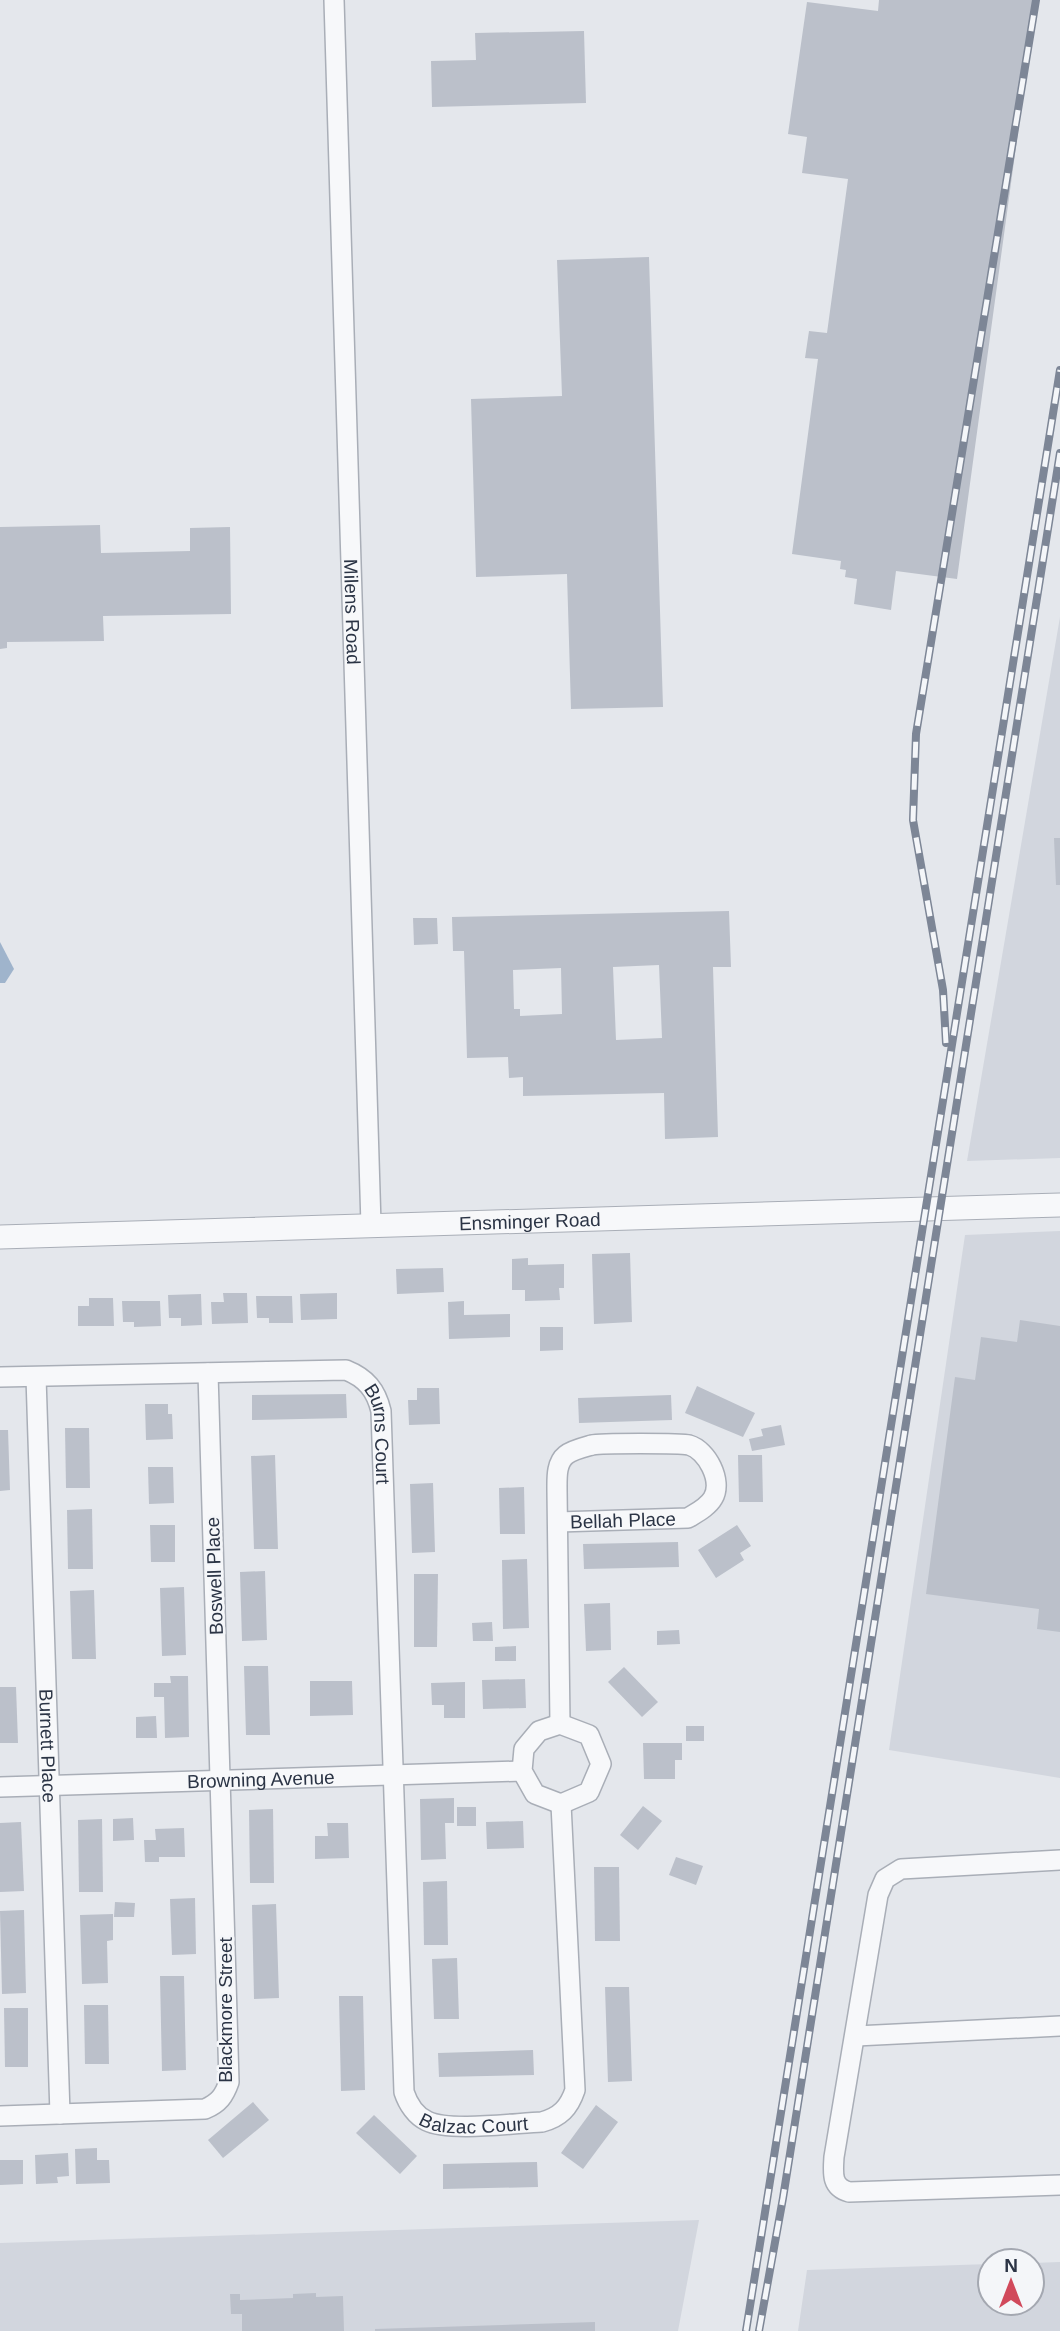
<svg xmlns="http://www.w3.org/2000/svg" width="1060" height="2331" font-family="Arial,sans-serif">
<rect width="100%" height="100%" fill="#e4e7ec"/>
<g fill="#d2d6de">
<polygon points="1060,617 1060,1158 967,1161"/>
<polygon points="1060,1231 1060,1778 889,1750 965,1235"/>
<polygon points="699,2220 678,2331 0,2331 0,2243"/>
<polygon points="1060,2262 1060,2331 798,2331 807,2270 990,2264 990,2303 1032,2303 1032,2263"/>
</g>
<polygon fill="#9fb4cc" points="0,942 14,969 5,983 0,983"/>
<g fill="#bbc0ca" fill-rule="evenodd">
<polygon points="879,0 1036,0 957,579 896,571 891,610 854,604 857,579 845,577 846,570 840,569 841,561 792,554 818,359 805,358 809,331 827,333 848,179 802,173 807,137 788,134 807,2 878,11"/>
<polygon points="584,31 586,103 432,107 431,61 476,60 475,33"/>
<polygon points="649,257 663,707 571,709 567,574 476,577 471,399 562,396 557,260"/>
<polygon points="100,525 101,553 190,551 190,528 230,527 231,614 103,616 104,641 7,642 7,648 0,649 0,527"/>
<polygon points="1054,838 1060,838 1060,885 1056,885"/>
<path d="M729 911 731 967H713L718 1137 665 1139 664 1093 523 1096V1077L509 1078 508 1057 467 1058 464 951H453L452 917ZM659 965 662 1038 616 1040 613 967ZM561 968 562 1014 520 1016V1009H514L513 970Z"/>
<polygon points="413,918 437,918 438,944 414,945"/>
<polygon points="630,1253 632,1322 594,1324 592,1254"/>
<polygon points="528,1258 528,1265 564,1264 564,1288 559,1288 560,1300 525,1301 525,1290 512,1290 512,1259"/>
<polygon points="443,1268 444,1292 397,1294 396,1269"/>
<polygon points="223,1293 247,1293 248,1323 212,1324 211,1302 224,1302"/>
<polygon points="337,1293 337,1319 301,1320 300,1294"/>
<polygon points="201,1294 202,1325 181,1326 181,1318 169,1318 168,1295"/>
<polygon points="256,1296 292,1296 293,1323 269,1323 269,1318 257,1318"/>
<polygon points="89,1298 113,1298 114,1326 78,1326 78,1306 89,1306"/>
<polygon points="122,1301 160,1301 161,1326 134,1327 134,1322 123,1322"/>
<polygon points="464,1301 464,1315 510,1314 510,1337 449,1339 448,1302"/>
<polygon points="1020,1320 1060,1326 1060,1632 1037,1629 1039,1609 926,1594 955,1377 975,1380 981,1337 1017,1342"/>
<polygon points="540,1327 563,1327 563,1350 540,1351"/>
<polygon points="697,1386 755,1413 743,1437 685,1413"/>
<polygon points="417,1388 439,1388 440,1424 409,1425 408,1400 417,1400"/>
<polygon points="346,1394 347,1418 252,1420 252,1395"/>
<polygon points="671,1395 672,1420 579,1423 578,1398"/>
<polygon points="145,1404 168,1404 168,1414 172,1414 173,1439 146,1440"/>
<polygon points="781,1425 785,1445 752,1451 749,1439 763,1436 761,1429"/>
<polygon points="65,1428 89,1428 90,1488 66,1488"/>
<polygon points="0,1430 8,1430 10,1490 0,1491"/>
<polygon points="275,1455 278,1549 254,1549 251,1456"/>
<polygon points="738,1455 762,1455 763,1502 739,1502"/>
<polygon points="148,1467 173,1467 174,1503 149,1504"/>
<polygon points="433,1483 435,1552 412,1553 410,1484"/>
<polygon points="524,1487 525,1534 500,1534 499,1488"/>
<polygon points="92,1509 93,1569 68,1569 67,1510"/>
<polygon points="150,1525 175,1525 175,1562 151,1562"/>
<polygon points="737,1525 751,1546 740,1553 744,1560 716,1578 698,1550"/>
<polygon points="678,1542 679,1567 584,1569 583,1544"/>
<polygon points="527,1559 529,1628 503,1629 502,1560"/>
<polygon points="265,1571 267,1640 242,1641 240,1572"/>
<polygon points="414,1574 438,1574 437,1647 414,1647"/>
<polygon points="184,1587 186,1655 162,1656 160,1588"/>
<polygon points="94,1590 96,1659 72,1659 70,1591"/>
<polygon points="610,1603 611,1650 586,1651 584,1604"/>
<polygon points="492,1622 493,1641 473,1641 472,1623"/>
<polygon points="679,1630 680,1644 657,1645 657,1631"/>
<polygon points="516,1646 516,1661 495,1661 495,1647"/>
<polygon points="244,1666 268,1666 270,1735 246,1735"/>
<polygon points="624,1667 658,1702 642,1717 608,1682"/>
<polygon points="170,1676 188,1676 189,1737 165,1738 164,1697 154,1697 154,1683 171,1683"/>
<polygon points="525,1679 526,1708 483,1709 482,1680"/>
<polygon points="310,1681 352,1681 353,1715 310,1716"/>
<polygon points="465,1682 465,1718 444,1718 444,1705 432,1705 431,1683"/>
<polygon points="0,1687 16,1687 18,1743 0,1743"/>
<polygon points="156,1716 157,1738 136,1738 136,1717"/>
<rect x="686" y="1726" width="18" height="15"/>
<polygon points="643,1743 682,1743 682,1760 675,1760 675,1779 644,1779"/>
<polygon points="454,1798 454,1823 445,1823 446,1859 421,1860 420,1799"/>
<polygon points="643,1806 662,1821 638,1850 620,1835"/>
<rect x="457" y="1807" width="19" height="19"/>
<polygon points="273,1809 274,1883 250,1883 249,1810"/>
<polygon points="133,1818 134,1840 113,1841 113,1819"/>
<polygon points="102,1819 103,1892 79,1892 78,1820"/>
<polygon points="523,1821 524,1848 487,1849 486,1822"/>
<polygon points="21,1822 24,1891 0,1892 0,1823"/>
<polygon points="327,1823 348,1823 349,1858 315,1859 315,1836 328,1836"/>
<polygon points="184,1828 185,1857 159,1857 159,1862 145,1862 144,1840 156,1840 155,1829"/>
<polygon points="676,1857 703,1866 696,1885 669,1875"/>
<polygon points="594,1867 619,1867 620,1941 595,1941"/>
<polygon points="447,1881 448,1945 424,1945 423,1882"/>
<polygon points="195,1898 196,1954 172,1955 170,1899"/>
<polygon points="115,1902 135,1903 134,1917 114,1917"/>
<polygon points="276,1904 279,1998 254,1999 252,1905"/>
<polygon points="24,1910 26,1993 2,1994 0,1911"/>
<polygon points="113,1914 113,1940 107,1941 108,1983 82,1984 80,1915"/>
<polygon points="457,1958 459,2019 434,2019 432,1959"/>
<polygon points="160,1976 184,1976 186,2070 162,2071"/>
<polygon points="605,1987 629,1987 632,2081 608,2082"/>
<polygon points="339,1996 363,1996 365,2090 341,2091"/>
<polygon points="84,2005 108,2005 109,2064 85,2064"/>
<polygon points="4,2008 28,2008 28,2067 5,2067"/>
<polygon points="533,2050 534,2075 439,2077 438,2053"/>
<polygon points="253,2102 269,2120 223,2158 208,2140"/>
<polygon points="596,2105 618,2122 583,2169 561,2153"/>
<polygon points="374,2115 417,2156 400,2174 356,2133"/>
<polygon points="97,2148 97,2160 109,2160 110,2183 76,2184 75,2149"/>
<polygon points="68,2153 69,2176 57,2177 58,2183 36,2184 35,2155"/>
<polygon points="0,2160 23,2160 23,2184 0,2185"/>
<polygon points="537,2162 538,2187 443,2189 443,2164"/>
<polygon points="316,2293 316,2297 343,2296 344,2331 242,2331 242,2314 231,2314 230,2294 240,2294 240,2300 293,2298 293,2294"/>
<polygon points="595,2322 595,2331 375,2331 375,2329"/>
</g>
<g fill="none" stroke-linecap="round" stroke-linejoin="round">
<g stroke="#a9aeb7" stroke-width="22">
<g id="minor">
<path id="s1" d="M334 0 371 1225"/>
<path id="s2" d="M0 1377 346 1370C366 1378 376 1390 381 1411L404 2092C408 2104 416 2116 427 2121 449 2132 515 2123 542 2122 560 2117 569 2108 575 2090L561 1804"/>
<path id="s3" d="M36 1377 60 2114"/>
<path id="s4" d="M558 1522 688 1518C696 1513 708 1507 713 1498 723 1481 707 1450 689 1445 681 1443 600 1443 592 1445 585 1447 572 1450 566 1455 556 1463 557 1478 557 1490L560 1724"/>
<polygon points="560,1724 589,1735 601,1764 589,1792 561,1804 535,1794 522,1771 524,1749 539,1731"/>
<path id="s5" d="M0 1787 522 1771"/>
<path d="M1060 1860 901 1869 885 1879 878 1895 834 2157C833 2173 831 2187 849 2192L1060 2185"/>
<polyline points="856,2036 1060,2026"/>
<path d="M0 2116 205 2109C219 2103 224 2096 229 2082L208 1373"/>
</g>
</g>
<g stroke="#a9aeb7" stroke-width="25">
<g id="tertiary">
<path id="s6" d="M0 1237 1060 1205"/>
</g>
</g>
<use href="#minor" stroke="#f7f8fa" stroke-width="19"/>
<use href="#tertiary" stroke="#f7f8fa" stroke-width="23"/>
<g stroke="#7d8696" stroke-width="8">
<g id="rail">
<polyline points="946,1043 943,990 913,820 916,734 1036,0"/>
<polyline points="746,2331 1060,370"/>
<polyline points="759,2331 783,2198 1060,453"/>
</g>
</g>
<use href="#rail" stroke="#f4f6f9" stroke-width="5" stroke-dasharray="16" stroke-linecap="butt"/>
</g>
<g text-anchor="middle" stroke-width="5" stroke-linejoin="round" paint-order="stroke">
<g font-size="19" fill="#2b3445" stroke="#f4f6f9">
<text dy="7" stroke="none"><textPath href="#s1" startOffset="612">Milens Road</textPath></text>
<text dy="7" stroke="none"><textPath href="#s6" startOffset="530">Ensminger Road</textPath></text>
<text dy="7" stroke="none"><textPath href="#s2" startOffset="425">Burns Court</textPath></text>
<text dy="7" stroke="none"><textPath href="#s4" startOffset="65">Bellah Place</textPath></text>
<text transform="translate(214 1576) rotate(-92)" y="7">Boswell Place</text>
<text dy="7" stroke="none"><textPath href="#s3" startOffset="369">Burnett Place</textPath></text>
<text dy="7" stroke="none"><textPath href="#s5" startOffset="261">Browning Avenue</textPath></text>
<text transform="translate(225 2010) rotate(-90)" y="7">Blackmore Street</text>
<text dy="7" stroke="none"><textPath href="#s2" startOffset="1169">Balzac Court</textPath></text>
</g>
</g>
<g transform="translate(1011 2282)"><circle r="33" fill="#f4f6f9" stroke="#a4a8b1" stroke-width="2"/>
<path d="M0-5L12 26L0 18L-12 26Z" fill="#d1495b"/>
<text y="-10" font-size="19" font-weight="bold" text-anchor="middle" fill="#2b3445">N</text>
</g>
</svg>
